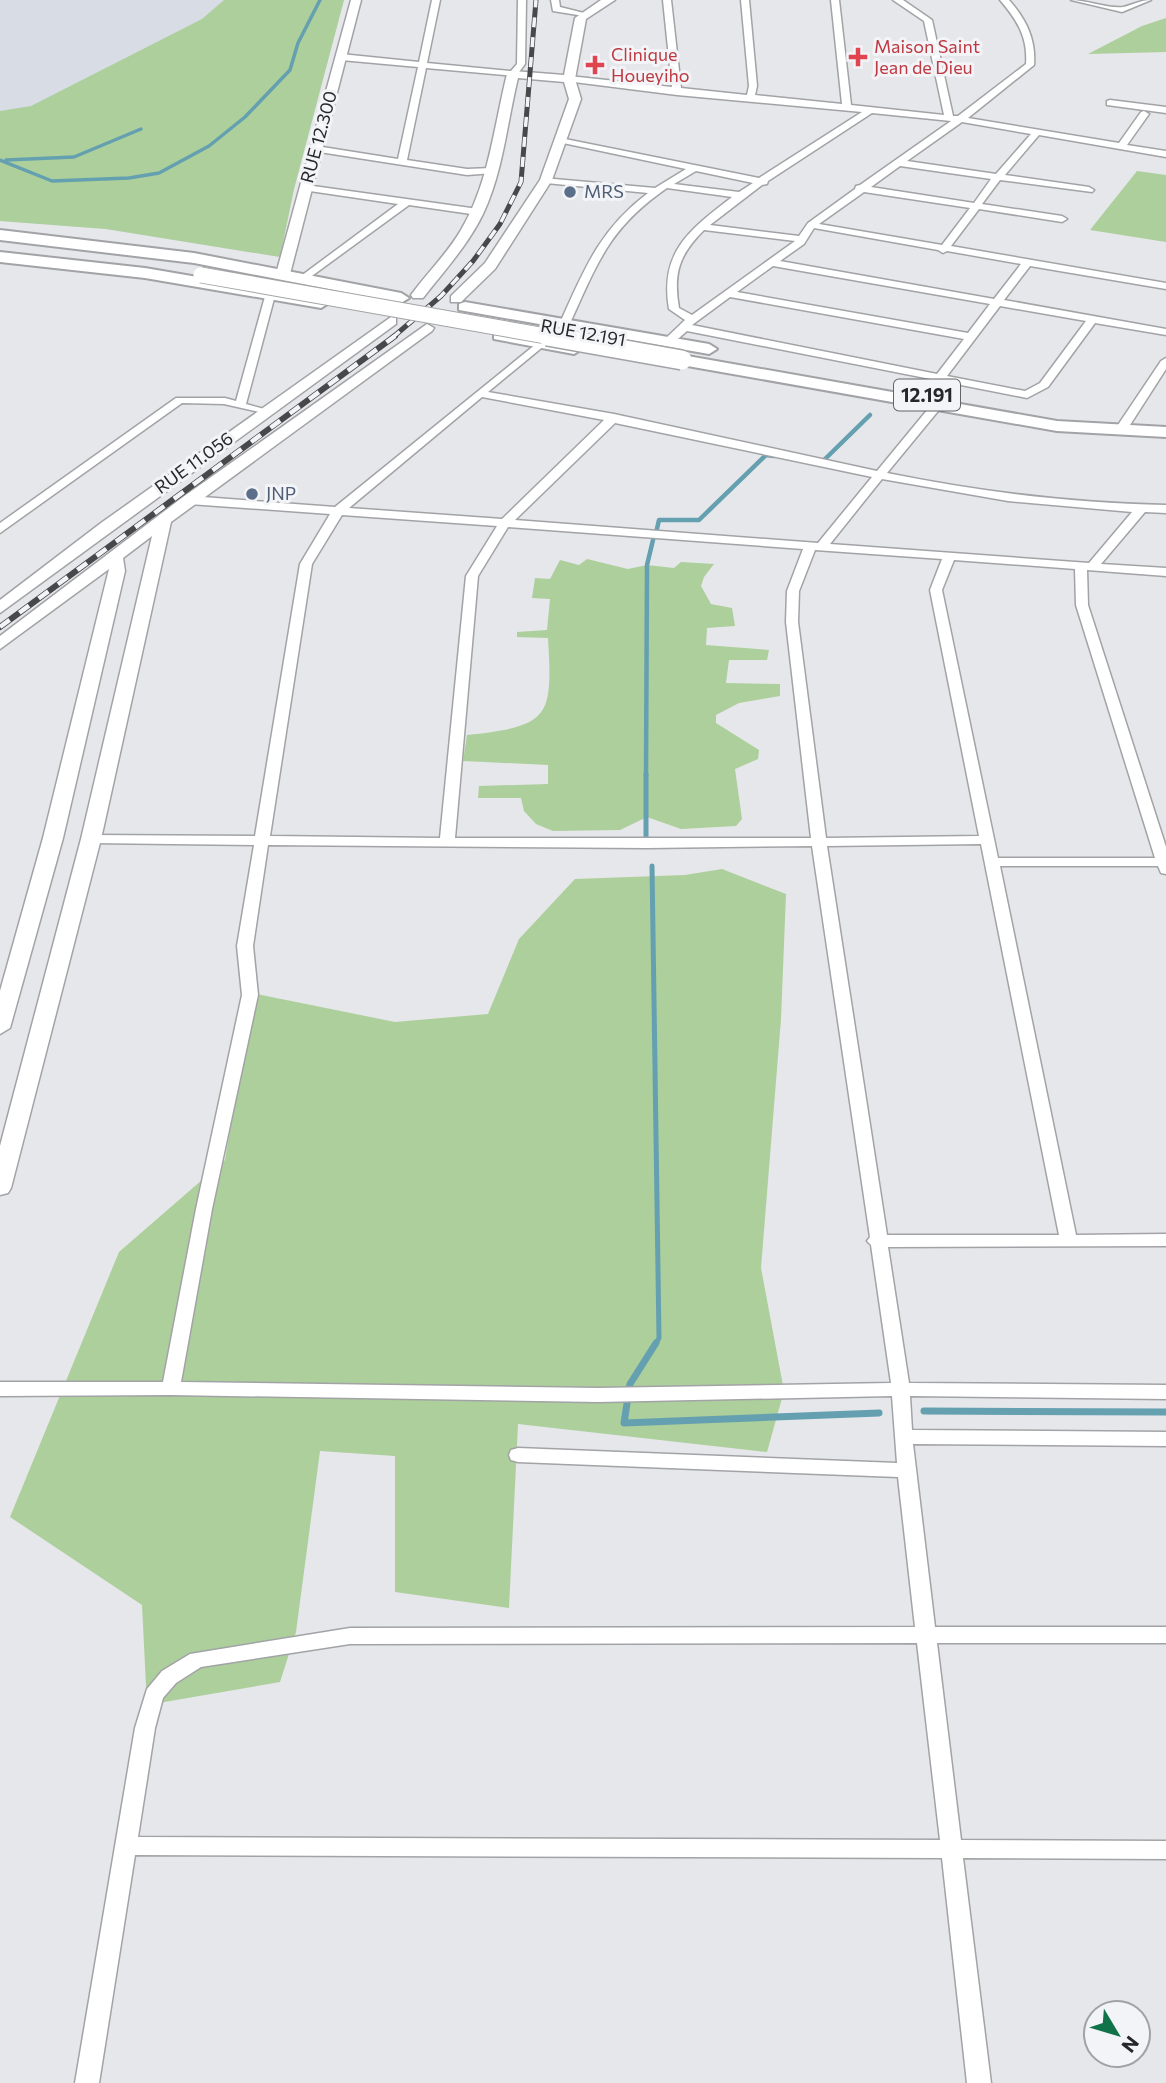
<svg xmlns="http://www.w3.org/2000/svg" width="1166" height="2083" font-family="Commissioner,sans-serif">
<rect width="100%" height="100%" fill="#e5e7ea"/>
<polygon fill="#d7dce5" points="0,0 344,0 294,189 280,257 106,229 0,221"/>
<g fill="#adcf9b">
<polygon points="224,0 344,0 294,189 280,257 106,229 0,221 0,111 31,106 202,19"/>
<polygon points="1166,18 1166,52 1088,54 1142,26"/>
<polygon points="1137,171 1166,175 1166,242 1090,230"/>
<path d="M587 559 628 569 647 565 674 568 681 562 714 564 704 577 701 586 711 604 732 608 735 626 707 628 706 645 769 650 767 660H729L726 683 780 684V696L739 703 716 715V723L759 750 758 759 735 769 742 819 736 826 681 829 647 817 620 830 553 831 536 824 524 811 521 798H478L479 786 548 784V765L463 761 467 735C549 726 553 719 548 638L517 637V632L547 630 550 599 532 598 535 578 550 579 560 560 579 565Z"/>
<polygon points="722,869 786,894 781,1019 761,1268 784,1391 767,1452 518,1424 509,1608 395,1592 395,1456 320,1451 296,1632 280,1682 147,1705 142,1605 10,1517 119,1252 225,1160 252,993 395,1022 488,1014 519,939 575,879 685,875"/>
</g>
<g fill="none" stroke-linecap="round" stroke-linejoin="round">
<g stroke="#65a0b0" stroke-width="3.5">
<polyline points="0,160 52,181 129,178 159,173 209,146 245,117 290,70 298,43 320,0"/>
<polyline points="6,160 74,157 141,129"/>
</g>
<g stroke="#65a0b0" stroke-width="4.5">
<polyline points="819,461 823,461 870,415"/>
<polyline points="656,533 659,520 699,520 766,455 774,456"/>
<polyline points="646,776 647,565 653,540"/>
</g>
<g stroke="#65a0b0" stroke-width="5">
<polyline points="646,842 646,774"/>
<polyline points="652,866 659,1338 655,1345"/>
</g>
<g stroke="#65a0b0" stroke-width="7">
<polyline points="656,1343 630,1384 624,1423 879,1413"/>
<polyline points="924,1411 1166,1412"/>
</g>
<g stroke="#a2a3a6" stroke-width="3">
<g id="street">
<polygon points="432,0 440,0 427,63 511,71 517,64 518,0 526,0 525,64 516,76 426,68 407,160 467,169 491,168 494,169 494,173 467,175 313,151 313,147 316,146 398,159 418,67 341,60 337,57 341,54 419,62"/>
<polygon points="551,0 559,0 560,7 588,14 584,16 553,11"/>
<path d="M663 0H671L681 88 747 95 749 86 741 0H749L757 86 755 95 842 104 831 0H839L851 105 944 115 924 21 893 0H903L932 20 953 116H958L1026 64C1028 37 1017 20 1000 0H1009C1026 19 1036 39 1034 65L968 118 1119 143 1141 112 1144 111 1149 114 1127 145 1166 151V157L1039 135 1005 175 1089 187 1094 190 1092 192 1000 180 982 204 1062 216 1067 219 1062 222 979 209 951 246 1166 283V289L1030 266 1004 300 1166 329V335L1095 323 1048 387 1027 398 687 331 672 344H664V340L685 320 669 309C659 251 691 229 732 197L667 188C609 228 598 262 570 323L561 325 560 323C584 270 599 230 648 193L546 183 541 180 543 178 655 188 686 169 563 143 558 140 560 138 759 178 862 112 677 95 566 81 565 79 569 76 672 87ZM872 113 951 121 860 185 856 186 855 189 808 223 799 236 710 225 762 185 767 184 768 181ZM962 122 1031 134 996 174 907 161ZM900 166 991 179 974 203 871 187ZM696 171 753 183 739 192 674 184ZM864 192 970 208 942 245 819 224ZM814 228 938 250 943 253 947 251 1021 264 994 299 780 261 804 244ZM704 230 795 241 692 315 679 308C673 273 679 255 704 230ZM773 266 990 304 968 333 737 292ZM730 297 964 339 937 374 692 325ZM1000 306 1086 321 1040 383 1025 391 947 376Z"/>
<path d="M1071 0C1086 0 1110 9 1123 7 1133 5 1140 0 1151 0L1122 12Z"/>
<polygon points="1110,100 1166,107 1166,113 1107,105 1107,101"/>
<polygon points="306,185 478,209 483,212 478,215 409,205 305,281 300,278 301,276 398,204 303,190 303,186"/>
<polygon points="266,293 275,295 246,404 268,410 268,414 224,404 182,403 0,533 0,523 176,398 225,398 236,401"/>
<path d="M541 340 546 343 545 345 488 392 614 414 877 471 933 403 937 402 943 405 887 473C980 492 1072 503 1166 505V513L1145 512 1101 564 1166 568V576L1087 570 1088 605 1166 847V874L1161 873 1158 866H1000L1076 1235 1166 1234V1246L888 1247 909 1383 1166 1385V1399L910 1396 912 1430 1166 1432V1446L913 1444 935 1627H1166V1643H937L961 1840 1166 1841V1859L963 1858 991 2083H967L942 1858 135 1855 99 2083H75L135 1728 147 1689 162 1671 190 1654 350 1628 915 1627 898 1477 518 1462 511 1460 509 1455 511 1450 518 1448 897 1463 892 1396 598 1402 171 1395 0 1396V1382H163L196 1209 242 995 237 946 254 845 91 843 84 839 91 835 255 836 300 564 330 514 189 504 183 500 189 496 335 507ZM482 397 604 420 502 519 349 508ZM615 423 872 477 818 543 515 520ZM882 479 1008 501 1132 512 1089 563 830 544ZM342 515 497 526 466 576 440 838 270 836 312 564ZM508 527 803 549 787 591 786 622 811 838H455L478 576ZM815 550 942 559 930 590 979 836 826 838 798 622 799 591ZM954 560 1075 569 1076 605 1155 858H998L942 590ZM981 844 1059 1235H887L827 846ZM268 845 647 848 812 846 870 1237 867 1241 871 1245 891 1383 598 1388 181 1382 212 1209 258 995 253 946ZM917 1643 940 1840 138 1837 155 1728 163 1698 176 1683 201 1667 350 1644Z"/>
<polygon points="1166,358 1166,369 1130,425 1120,427 1118,425 1161,361"/>
</g>
</g>
<g stroke="#a2a3a6" stroke-width="3">
<g id="secondary">
<polygon points="351,0 361,0 290,274 278,277 276,274"/>
<path d="M601 0H615L586 19 575 79 581 99 552 180 495 269 461 302H451V296L485 263 540 180 569 99 564 82 518 78C507 123 503 172 483 214 468 245 444 271 423 298H413L411 295C427 273 447 254 461 230 489 183 494 126 507 74L513 71 564 75 575 18Z"/>
<polygon points="391,317 396,318 396,324 0,613 0,600 101,523"/>
<polygon points="427,324 434,328 432,331 171,522 101,839 11,1188 8,1193 0,1195 0,1146 81,839 152,536 123,558 125,571 63,838 10,1028 0,1034 0,991 43,838 109,569 0,649 0,636 183,497"/>
</g>
</g>
<g stroke="#a2a3a6" stroke-width="4">
<g id="primary">
<polygon points="0,230 194,253 401,293 409,298 401,303 194,263 0,240"/>
<polygon points="0,252 145,268 321,298 329,303 321,308 145,278 0,262"/>
<polygon points="465,302 709,344 717,349 709,354 459,310 459,304"/>
<polygon points="500,330 574,344 582,349 574,354 494,339 494,331"/>
<polygon points="682,355 1057,421 1166,427 1166,437 1057,431 676,364 674,360"/>
</g>
</g>
<use href="#street" fill="#fff" fill-rule="evenodd"/>
<use href="#secondary" fill="#fff" fill-rule="evenodd"/>
<use href="#primary" fill="#fff" fill-rule="evenodd"/>
<g stroke="#48484a" stroke-width="5">
<polyline id="rail-far1" points="392,338 441,296 473,261 500,224 521,182 536,0"/>
</g>
<g stroke="#48484a" stroke-width="6">
<polyline id="rail" points="0,627 395,336"/>
</g>
<use href="#rail-far1" stroke="#f3f4f7" stroke-width="3.5" stroke-dasharray="10" stroke-linecap="butt"/>
<use href="#rail" stroke="#f3f4f7" stroke-width="4.5" stroke-dasharray="12" stroke-linecap="butt"/>
<g stroke="#a2a3a6" stroke-width="17" stroke-linecap="butt">
<polyline id="primary-bridge-far1" points="201,275 557,338"/>
</g>
<g stroke="#a2a3a6" stroke-width="22" stroke-linecap="butt">
<polyline id="primary-bridge" points="547,336 682,360"/>
</g>
<use href="#primary-bridge-far1" stroke="#fff" stroke-width="15"/>
<use href="#primary-bridge" stroke="#fff" stroke-width="19"/>
</g>
<g fill="#e0444e" stroke="#f3f4f7" stroke-width="2.5">
<path d="M854.5 46.5h7v7h7v7h-7v7h-7v-7h-7v-7h7z"/>
<path d="M591.5 54.5h7v7h7v7h-7v7h-7v-7h-7v-7h7z"/>
</g>
<g fill="#5c6f8a" stroke="#f3f4f7" stroke-width="2.5">
<circle cx="570" cy="192" r="7"/>
<circle cx="252" cy="494" r="7"/>
</g>
<g text-anchor="middle" stroke-width="6" stroke-linejoin="round" paint-order="stroke">
<g font-size="18" fill="#be3a42" stroke="#f3f4f7" text-anchor="start">
<text x="874" y="53">Maison Saint<tspan x="874" dy="21">Jean de Dieu</tspan></text>
<text x="611" y="61">Clinique<tspan x="611" dy="21">Houeyiho</tspan></text>
</g>
<g font-size="18" fill="#272729" stroke="#f3f4f7">
<text transform="translate(319 137) rotate(-75)" y="6">RUE 12.300</text>
<text transform="translate(583 333) rotate(10)" y="6">RUE 12.191</text>
<text transform="translate(194 463) rotate(-36)" y="6">RUE 11.056</text>
</g>
<g font-size="18" fill="#4e5e75" stroke="#f3f4f7" text-anchor="start">
<text x="584" y="198">MRS</text>
<text x="266" y="500">JNP</text>
</g>
<rect fill="#f3f4f7" stroke="#646467" stroke-width="2" x="894" y="379.5" width="66" height="31" rx="5"/>
<g font-size="19" font-weight="bold" fill="#272729">
<text x="927" y="402">12.191</text>
</g>
</g>
<g transform="translate(1117 2034) rotate(128)"><circle r="33" fill="#f3f4f7" stroke="#a1a2a5" stroke-width="2"/>
<path d="M0-5L12 26L0 18L-12 26Z" fill="#107248"/>
<text y="-10" font-size="19" font-weight="bold" text-anchor="middle" fill="#272729">N</text>
</g>
</svg>
